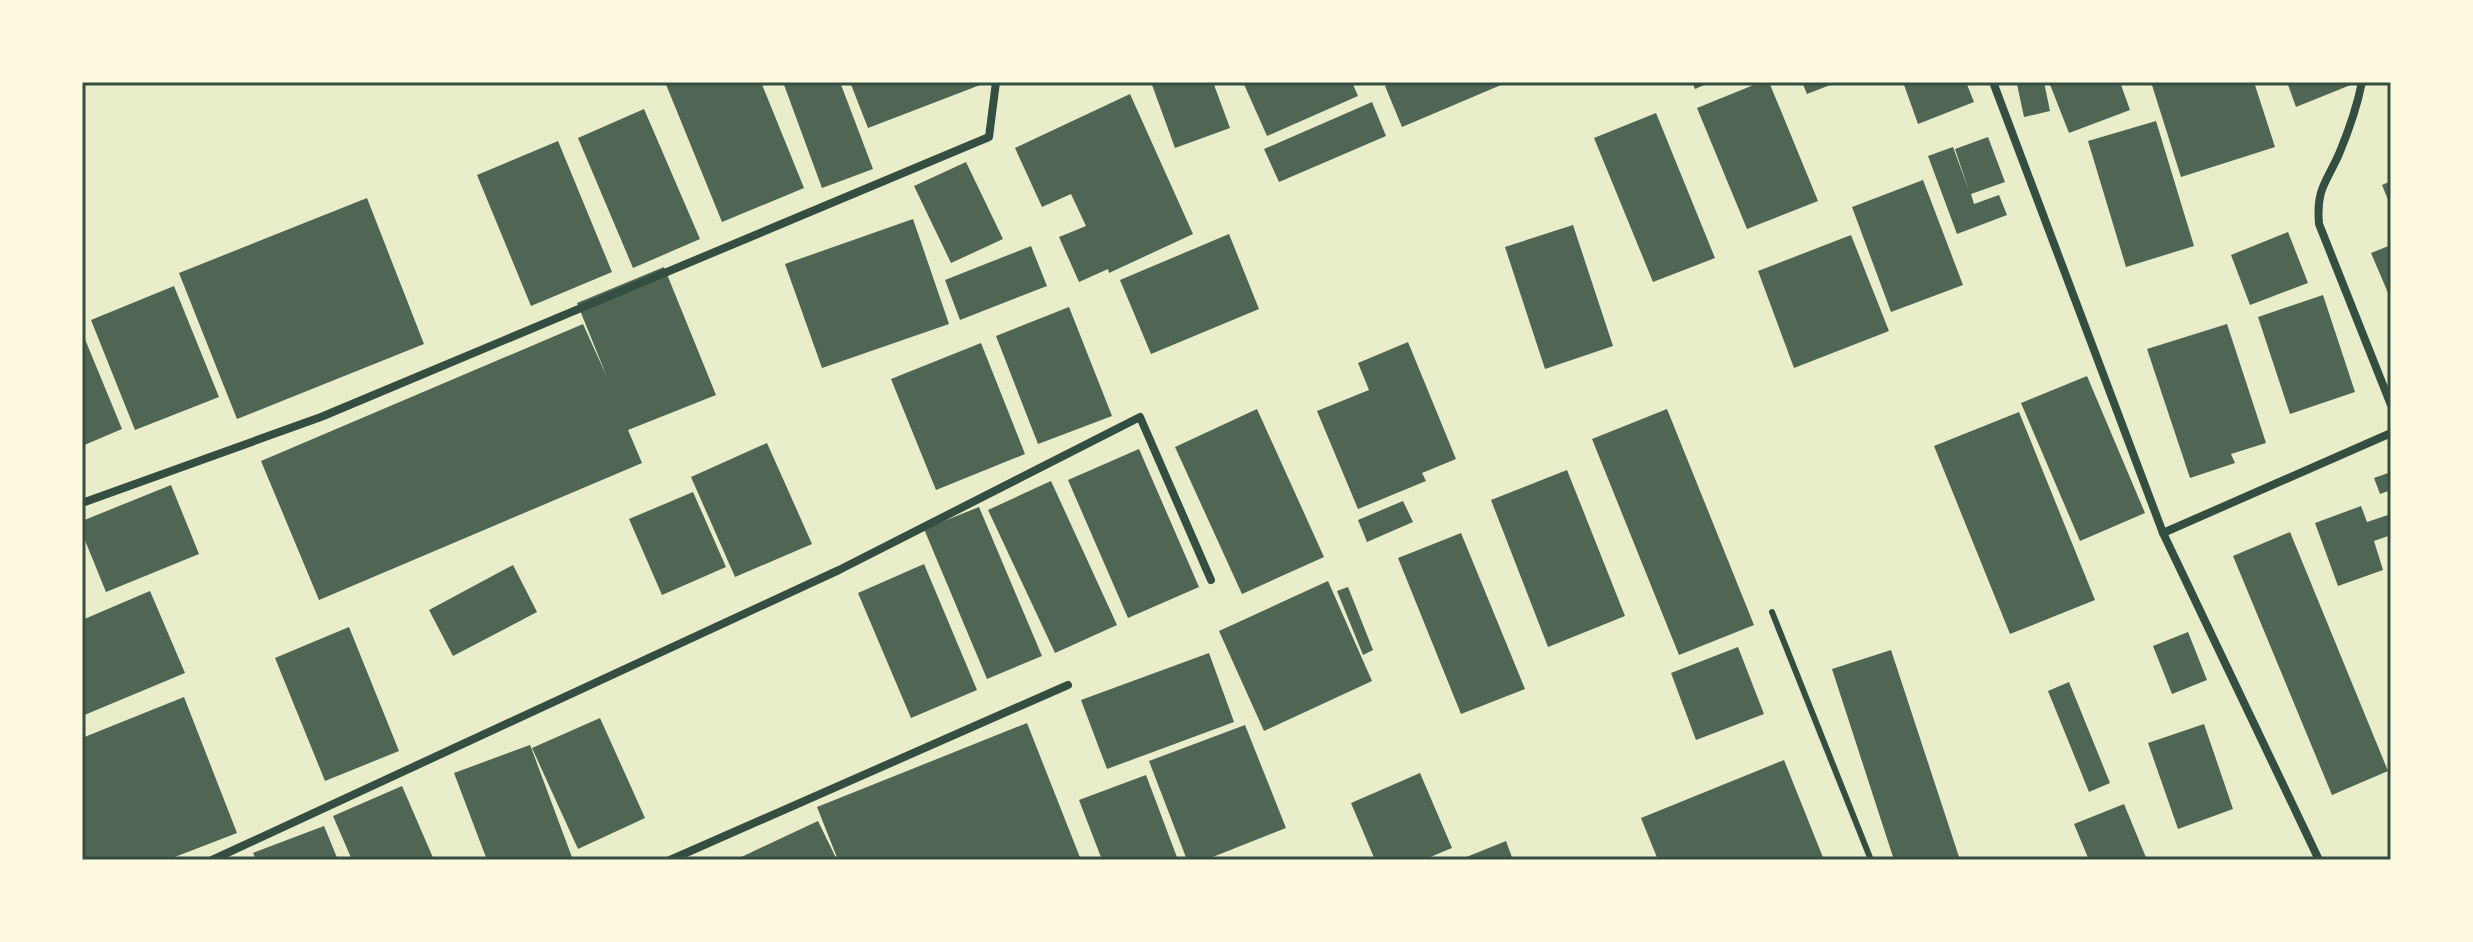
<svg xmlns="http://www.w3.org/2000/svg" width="2473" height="942" font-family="Literata,serif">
<rect width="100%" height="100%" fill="#e9edc9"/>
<g fill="#4f6655">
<polygon points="665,82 761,82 804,188 722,222"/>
<polygon points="783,82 840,82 873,169 822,188"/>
<polygon points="850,82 988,82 868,128"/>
<polygon points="1151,82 1213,82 1230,128 1175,148"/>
<polygon points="1243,82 1352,82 1358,96 1267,136"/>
<polygon points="1395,82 1499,82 1501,85 1402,127 1385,86"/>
<polygon points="1692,82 1711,82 1695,89"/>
<polygon points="1761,82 1769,82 1818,201 1747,229 1697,108"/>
<polygon points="1802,82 1838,82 1807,94"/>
<polygon points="1903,82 1966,82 1974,102 1918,124"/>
<polygon points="2025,82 2044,82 2050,111 2024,117 2017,84"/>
<polygon points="2049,82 2120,82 2130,110 2069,133"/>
<polygon points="2151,82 2254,82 2275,147 2181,177"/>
<polygon points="2287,82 2358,82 2296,107"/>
<polygon points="1130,94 1193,234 1109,273 1108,269 1079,282 1059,237 1086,226 1071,194 1042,207 1015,148"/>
<polygon points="1372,102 1386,136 1279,182 1264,149"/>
<polygon points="644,109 700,239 633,268 578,138"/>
<polygon points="1656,113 1715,258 1653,282 1594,138"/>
<polygon points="2156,121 2194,246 2126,267 2088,141"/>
<polygon points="1988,137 2005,182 1971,194 1974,204 1999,195 2007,215 1957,234 1928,156 1953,147 1969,191 1955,149"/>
<polygon points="558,141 612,272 531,306 477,175"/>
<polygon points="966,162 1003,239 951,263 914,186"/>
<polygon points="1923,180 1963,285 1891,312 1852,207"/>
<polygon points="2391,181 2391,207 2382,185"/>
<polygon points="367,198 424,344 237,419 179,273"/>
<polygon points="913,219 949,324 822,368 785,264"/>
<polygon points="1573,225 1613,346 1545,369 1505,247"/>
<polygon points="2288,232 2308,283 2250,305 2231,255"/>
<polygon points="1229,234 1259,309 1151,354 1120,280"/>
<polygon points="1851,235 1889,331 1794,368 1758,271"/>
<polygon points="2391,245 2391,300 2371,253"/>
<polygon points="1031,246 1047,286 960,320 945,280"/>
<polygon points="664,267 716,395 628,430 642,463 319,600 261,461 583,324 607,377 577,303"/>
<polygon points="174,286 219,397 135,430 91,320"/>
<polygon points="2323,295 2355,392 2290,414 2258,317"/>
<polygon points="1069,307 1112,416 1038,444 996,336"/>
<polygon points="2227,324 2266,443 2231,454 2235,463 2190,478 2147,349"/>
<polygon points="82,332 122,429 82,446"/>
<polygon points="1408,342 1456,459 1422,473 1426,481 1358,509 1317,411 1369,390 1358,363"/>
<polygon points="981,343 1025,454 936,490 891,379"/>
<polygon points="2087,376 2145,513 2080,541 2021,403"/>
<polygon points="1257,409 1324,557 1242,594 1175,447"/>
<polygon points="1667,409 1754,625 1679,655 1592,439"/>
<polygon points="2019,412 2095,600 2010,634 1934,446"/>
<polygon points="767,443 812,544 735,577 691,477"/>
<polygon points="1139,449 1199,587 1128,618 1068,480"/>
<polygon points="1567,470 1625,616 1548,647 1491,500"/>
<polygon points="2391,472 2391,490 2380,494 2374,478"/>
<polygon points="1051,481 1117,625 1055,653 988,510"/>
<polygon points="171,485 199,554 106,592 82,533 82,521"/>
<polygon points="693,492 726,567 662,595 629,519"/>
<polygon points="1403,501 1413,522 1367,542 1358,520"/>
<polygon points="2361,506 2367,522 2391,514 2391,535 2374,541 2383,570 2338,586 2315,523"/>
<polygon points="979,507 1042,656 987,679 924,529"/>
<polygon points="2290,532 2388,771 2332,795 2233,556"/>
<polygon points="1461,533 1525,689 1461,714 1398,558"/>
<polygon points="924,564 977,690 911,718 858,593"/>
<polygon points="513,565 537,612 453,656 429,610"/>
<polygon points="1328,581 1372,681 1264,731 1219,631"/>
<polygon points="1348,587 1373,650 1363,655 1337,591"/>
<polygon points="150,591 185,673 82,716 82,620"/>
<polygon points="349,627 399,751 325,781 275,658"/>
<polygon points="2188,632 2207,680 2172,694 2153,646"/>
<polygon points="1738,647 1764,714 1696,740 1671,673"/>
<polygon points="1891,650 1960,860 1894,860 1832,669"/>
<polygon points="1209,653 1234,722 1107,769 1081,700"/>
<polygon points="2069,682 2110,783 2089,792 2048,691"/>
<polygon points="184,697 237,833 167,860 82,860 82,738"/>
<polygon points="600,718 645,818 578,849 532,748"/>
<polygon points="1027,723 1081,860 838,860 817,807"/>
<polygon points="2204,724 2233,809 2178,829 2148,743"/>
<polygon points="1245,725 1286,828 1205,860 1187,860 1149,761"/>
<polygon points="530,745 532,750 573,860 487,860 454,773"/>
<polygon points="1784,760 1824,860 1658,860 1641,818"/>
<polygon points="1420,773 1452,848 1423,860 1375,860 1351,803"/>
<polygon points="1146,775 1178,860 1102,860 1079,800"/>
<polygon points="402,786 434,860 352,860 333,816"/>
<polygon points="2124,804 2147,860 2089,860 2074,824"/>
<polygon points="818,821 837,860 735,860"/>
<polygon points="324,826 338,860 256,860 253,853"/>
<polygon points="1506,841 1513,860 1459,860"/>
</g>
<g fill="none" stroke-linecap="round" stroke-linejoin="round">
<polyline stroke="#344e41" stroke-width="6" points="1772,612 1871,860"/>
<g stroke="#344e41" stroke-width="8">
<polyline points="1993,82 2163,533 2319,860"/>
<path d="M2362 82C2357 107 2349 130 2339 154 2326 183 2316 189 2319 224L2391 405"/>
<polyline points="82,503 321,417 989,137 996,82"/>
<polyline points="2163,533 2391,433"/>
<polyline points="212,860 839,570 1140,417 1211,580"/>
<polyline points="670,860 1068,685"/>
</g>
</g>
<rect width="2473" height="942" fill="none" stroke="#fefae0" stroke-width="168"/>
<rect x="84" y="84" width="2305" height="774" fill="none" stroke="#344e41" stroke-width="3"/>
</svg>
